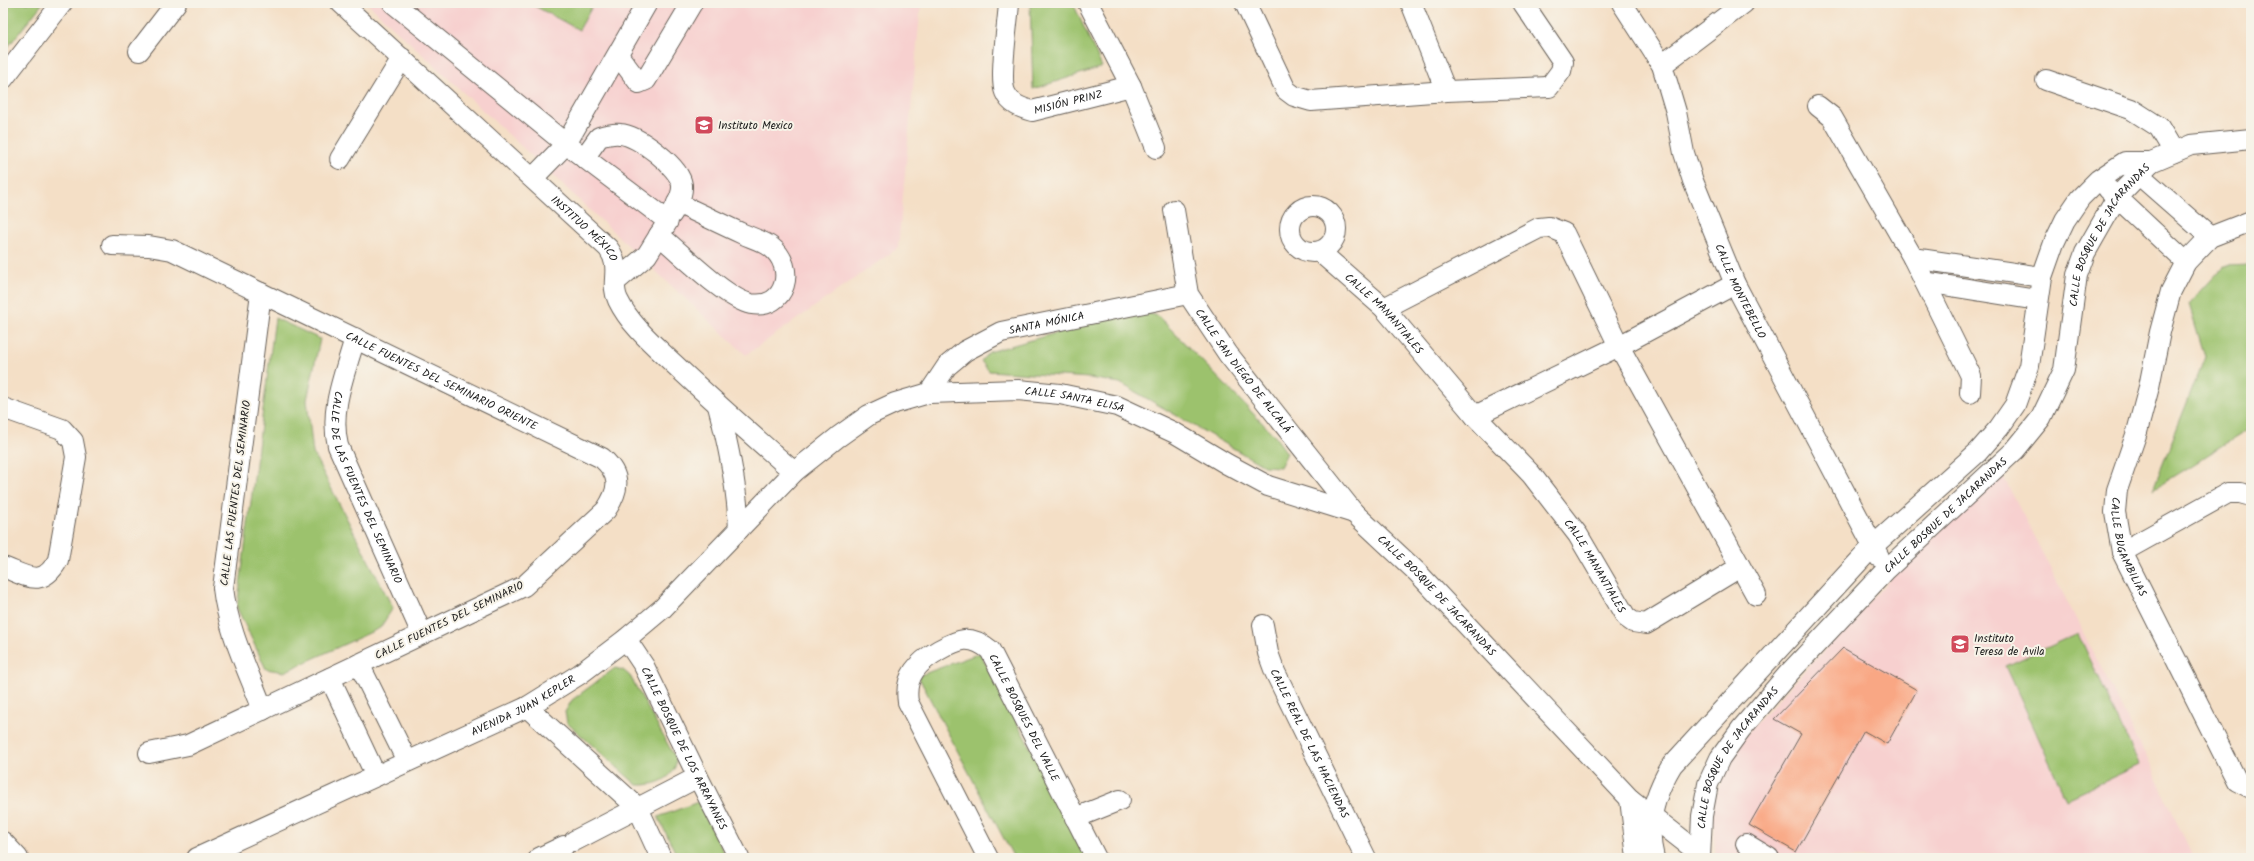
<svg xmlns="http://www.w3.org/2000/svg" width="2254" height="861" font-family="Kalam,sans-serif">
<rect width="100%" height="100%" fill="#f7f3e8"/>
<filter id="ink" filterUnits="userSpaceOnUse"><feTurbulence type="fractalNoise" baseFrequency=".025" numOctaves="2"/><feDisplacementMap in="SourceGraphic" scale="8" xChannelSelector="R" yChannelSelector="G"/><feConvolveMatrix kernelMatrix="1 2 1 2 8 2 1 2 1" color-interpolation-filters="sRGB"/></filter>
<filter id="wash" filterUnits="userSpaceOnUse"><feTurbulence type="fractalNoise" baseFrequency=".012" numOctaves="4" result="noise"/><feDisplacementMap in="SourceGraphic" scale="16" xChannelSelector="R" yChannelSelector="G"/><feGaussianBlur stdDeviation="0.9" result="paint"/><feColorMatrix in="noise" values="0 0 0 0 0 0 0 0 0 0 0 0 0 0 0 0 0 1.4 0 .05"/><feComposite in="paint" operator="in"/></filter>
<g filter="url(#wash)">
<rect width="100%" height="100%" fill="#f4dfc6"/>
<g fill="#f7d0cf">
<polygon points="367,3 921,3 898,248 746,355"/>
<polygon points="2002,474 2156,775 2193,858 1716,858 1712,802 1740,741 1905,563"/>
</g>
<g fill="#9cc26d" stroke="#5c6f44">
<polygon points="3,3 43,3 3,53"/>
<polygon points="529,3 594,3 579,30"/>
<polygon points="1030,3 1073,3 1102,67 1033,89"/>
<polygon points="2251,265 2251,428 2153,489 2205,357 2189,304 2224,266"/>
<polygon points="1137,310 1158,316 1274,435 1287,453 1280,467 1264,466 1120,383 1089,378 989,371 981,361 989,352"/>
<polygon points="275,318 320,339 307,400 313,453 393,608 380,628 284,672 266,669 237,608"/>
<polygon points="2078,633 2139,765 2066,799 2006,666"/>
<polygon points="980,653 1089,858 1014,858 918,676"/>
<path d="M615 668 623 670 630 676 676 759C677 779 654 786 637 785L567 723 565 712 572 700Z"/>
<polygon points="698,802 727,858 678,858 658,817"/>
</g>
<g id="blocks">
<polygon fill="#f9a784" points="1843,648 1917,690 1887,744 1864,731 1796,852 1749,825 1801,734 1774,719"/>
</g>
</g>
<g filter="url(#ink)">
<use href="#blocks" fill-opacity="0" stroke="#686058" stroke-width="1"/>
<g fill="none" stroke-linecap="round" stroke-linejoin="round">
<g stroke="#686058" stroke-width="22">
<g id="minor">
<path id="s1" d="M341 3 608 248C623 268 609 282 618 300 630 325 654 345 674 364 713 401 753 436 794 472"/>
<polyline points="393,3 566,144 533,178"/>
<path id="s2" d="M1009 3C1008 22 999 78 1005 92 1010 104 1021 108 1032 111L1131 86"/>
<polyline points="1088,3 1131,86 1156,148"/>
<polyline points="1245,3 1286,90 1294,96 1311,101 1446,91 1549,87 1561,71 1563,62 1523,3"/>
<polyline points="1411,3 1446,91"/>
<path id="s3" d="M1622 3 1662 65 1676 112 1684 153 1693 181 1735 284 1879 557"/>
<polyline points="139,51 176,3"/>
<polyline points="618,55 639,83 646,80 692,3"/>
<polyline points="1662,65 1744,3"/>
<polyline points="3,79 62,3"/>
<polyline points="2046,80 2131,109 2159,127 2174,152"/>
<polyline points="1818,106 1832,117 1913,258 1971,376 1970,393"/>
<path d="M584 158 599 137C606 135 613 133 620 134 638 135 680 167 682 185 683 196 676 205 672 214"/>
<polyline points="340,159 402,58"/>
<polyline points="2129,166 2210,237"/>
<polyline points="2108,189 2186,262"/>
<circle cx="1313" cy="229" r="23"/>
<path id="s4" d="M1174 210 1188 294 1228 354 1354 513 1417 572 1630 799 1699 853"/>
<path id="s5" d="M2251 221 2210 237 2186 262 2171 291 2160 332 2149 387 2137 432 2117 490 2115 512 2122 552 2237 781 2251 788"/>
<path d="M659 235C681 253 726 299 751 304 786 310 797 267 771 247 763 241 752 238 743 234 721 224 699 213 677 203"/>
<path id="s6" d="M112 245 149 246 172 250 602 458C621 475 620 489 606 510L524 586 188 745 149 753"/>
<path id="s7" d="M1320 252 1384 308 1475 416 1531 474 1578 535 1626 617 1633 622 1646 624 1740 567"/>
<polyline points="1913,258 2042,277"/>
<polyline points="615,282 647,255 668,221 566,144 647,3"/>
<polyline points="1925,282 2037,300"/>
<path d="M261 293 223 588C228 631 248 670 263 710"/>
<polyline points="1384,308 1539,228 1549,227 1564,233 1619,346 1756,595"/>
<path id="s8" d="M355 338C345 374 329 409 338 446L422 634"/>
<path id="s9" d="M929 393 947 366 965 351 1001 332 1188 294"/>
<path d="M718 406C729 447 737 487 739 529"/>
<path d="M3 408 62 429 73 441 76 457 58 560C42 589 27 576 3 567"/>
<polyline points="1475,416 1619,346 1735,284"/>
<polyline points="2122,552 2228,493 2240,493 2251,496"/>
<path id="s10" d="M1263 625 1268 653 1275 672 1366 858"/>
<path id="s11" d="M626 639 644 666 698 777 739 858"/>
<polyline points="359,664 407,761"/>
<polyline points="330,678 376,776"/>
<polyline points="527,707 638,808 661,858"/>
<polyline points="1630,799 1637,858"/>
<polyline points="1075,818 1120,800"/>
<polyline points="574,841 698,777"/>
<polyline points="3,842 18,858"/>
<polyline points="1746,844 1769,858"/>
<path id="s12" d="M197 858 527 707 580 674 626 639 663 608 794 472 838 437 869 415 895 403 929 393 1018 390 1060 394 1117 406 1175 433 1227 464 1268 486 1354 513"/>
<polyline points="539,858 564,846"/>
<path id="s13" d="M988 858 908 702C904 676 918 662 939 650 959 639 970 634 990 650L1096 858"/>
<path d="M1654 858C1645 825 1655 793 1672 765L1873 546 1978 452 1999 428 2015 405 2029 366 2042 277 2054 243 2065 220 2080 198 2098 180 2125 162H2151L2191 145 2251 139"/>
<path id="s14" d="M1700 858 1702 816 1708 784 1720 758 1741 729 1789 673 1886 570 2015 450 2041 418 2064 370 2077 275 2085 253 2117 197 2151 162"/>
</g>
</g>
<use href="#minor" stroke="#fff" stroke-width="20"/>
</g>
</g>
<defs>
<g id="school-square" transform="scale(1)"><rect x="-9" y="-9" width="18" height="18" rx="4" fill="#d1495b" stroke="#f7f3e8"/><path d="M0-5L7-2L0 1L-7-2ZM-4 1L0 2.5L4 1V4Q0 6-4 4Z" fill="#fff"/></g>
</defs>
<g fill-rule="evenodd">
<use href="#school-square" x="704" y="125"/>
<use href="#school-square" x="1960" y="644"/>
</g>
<g text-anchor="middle" stroke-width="4" stroke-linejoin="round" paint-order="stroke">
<g font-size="11" fill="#1c1c1c" stroke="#f7f3e8">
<text dy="4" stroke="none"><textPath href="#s2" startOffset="161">MISIÓN PRINZ</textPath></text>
<text dy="4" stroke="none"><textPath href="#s1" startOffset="332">INSTITUO MÉXICO</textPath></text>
<text dy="4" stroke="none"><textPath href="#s14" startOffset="771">CALLE BOSQUE DE JACARANDAS</textPath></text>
<text dy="4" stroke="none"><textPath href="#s3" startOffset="314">CALLE MONTEBELLO</textPath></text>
<text dy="4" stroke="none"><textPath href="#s7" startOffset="89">CALLE MANANTIALES</textPath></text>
<text dy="4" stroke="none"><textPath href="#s9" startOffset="143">SANTA MÓNICA</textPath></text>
<text dy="4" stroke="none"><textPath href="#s4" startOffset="180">CALLE SAN DIEGO DE ALCALÁ</textPath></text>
<text dy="4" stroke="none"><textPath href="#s6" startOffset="360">CALLE FUENTES DEL SEMINARIO ORIENTE</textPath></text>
<text dy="4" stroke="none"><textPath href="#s12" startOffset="1025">CALLE SANTA ELISA</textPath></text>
<text dy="4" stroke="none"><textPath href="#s8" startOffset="158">CALLE DE LAS FUENTES DEL SEMINARIO</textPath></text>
<text transform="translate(235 493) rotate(-83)" y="4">CALLE LAS FUENTES DEL SEMINARIO</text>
<text dy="4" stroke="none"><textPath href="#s14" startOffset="435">CALLE BOSQUE DE JACARANDAS</textPath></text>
<text dy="4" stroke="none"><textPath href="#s5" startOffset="377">CALLE BUGAMBILIAS</textPath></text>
<text dy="4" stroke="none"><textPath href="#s7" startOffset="419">CALLE MANANTIALES</textPath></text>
<text dy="4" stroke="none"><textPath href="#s4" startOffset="477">CALLE BOSQUE DE JACARANDAS</textPath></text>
<text transform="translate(449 620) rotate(-26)" y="4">CALLE FUENTES DEL SEMINARIO</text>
<text dy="4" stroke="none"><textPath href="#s12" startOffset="360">AVENIDA JUAN KEPLER</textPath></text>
<text dy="4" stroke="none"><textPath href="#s13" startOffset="372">CALLE BOSQUES DEL VALLE</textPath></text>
<text dy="4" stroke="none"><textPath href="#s10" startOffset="128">CALLE REAL DE LAS HACIENDAS</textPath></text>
<text dy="4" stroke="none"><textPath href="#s11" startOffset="124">CALLE BOSQUE DE LOS ARRAYANES</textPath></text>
<text dy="4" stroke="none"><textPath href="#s14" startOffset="111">CALLE BOSQUE DE JACARANDAS</textPath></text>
</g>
<g font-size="11" fill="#1c1c1c" stroke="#f7f3e8" text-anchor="start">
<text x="718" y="129">Instituto Mexico</text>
<text x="1974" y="642">Instituto<tspan x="1974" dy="13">Teresa de Avila</tspan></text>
</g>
</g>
<rect width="2254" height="861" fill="none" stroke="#f7f3e8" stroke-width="16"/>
</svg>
